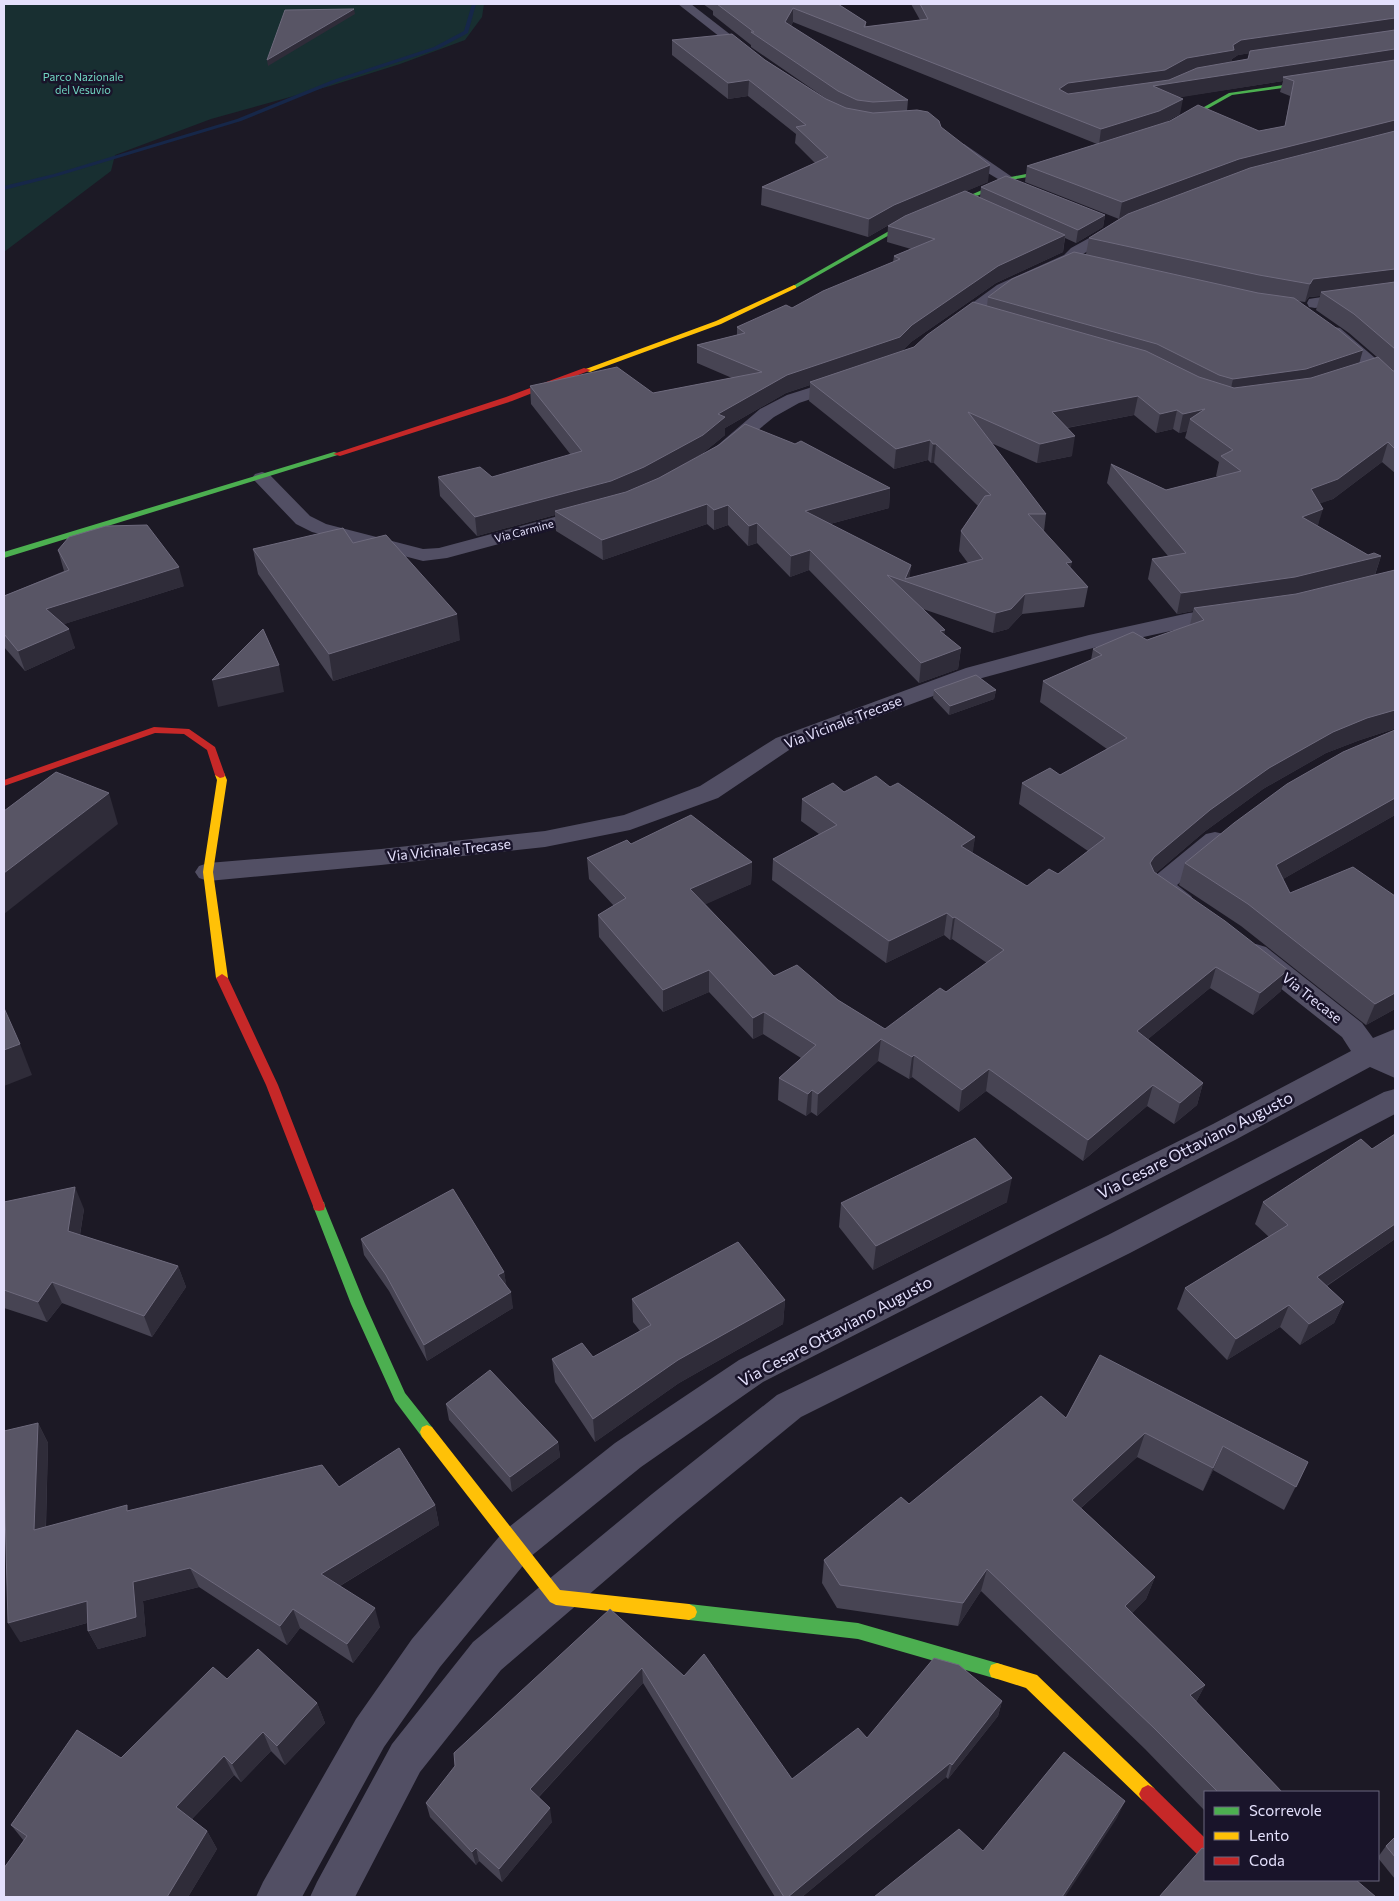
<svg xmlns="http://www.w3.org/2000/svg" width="1399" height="1901" font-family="Commissioner,sans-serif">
<rect width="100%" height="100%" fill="#1c1925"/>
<polygon fill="#182f31" points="4,4 484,4 482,17 465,40 400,64 330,86 211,119 115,155 111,171 4,252"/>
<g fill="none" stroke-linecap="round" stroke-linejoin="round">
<polygon fill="#162749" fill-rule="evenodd" points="472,4 476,4 468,33 438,49 337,82 241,121 58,176 4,190 4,186 54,174 237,119 333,80 434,47 464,31"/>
<g fill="#524f64" fill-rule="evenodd">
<polygon points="678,4 691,4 758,56 756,59 748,59"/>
<polygon points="959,143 964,144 1015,179 1013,182 1003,182 966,160 952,147"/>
<polygon points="1120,221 1125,223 1128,226 1125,229 1083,254 1076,261 1009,291 957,329 945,329 942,325 997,285 1064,255 1071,248"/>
<polygon points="1395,287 1395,297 1315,308 1309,307 1307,303 1309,299 1315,298"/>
<polygon points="1334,327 1340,328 1395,375 1395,389 1389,388 1328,336 1325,332 1328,328"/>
<polygon points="844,377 850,378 853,382 850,386 799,403 774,417 729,454 722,456 715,454 712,450 760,409 787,395"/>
<polygon points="262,472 269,474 310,516 326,524 423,549 439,548 592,507 599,509 602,513 599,517 447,558 423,561 312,532 296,524 252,478 255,474"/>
<polygon points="1228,608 1236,610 1239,615 1236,620 1189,627 1093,648 982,678 792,748 718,798 630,830 545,847 381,865 208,881 199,878 195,872 199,866 208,863 381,849 545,831 624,815 700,786 776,738 966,668 1089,635 1189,613"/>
<path d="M1215 832 1224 834 1228 840 1224 846 1177 885 1191 896 1195 902 1191 908C1175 913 1155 901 1146 886L1150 880 1206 834Z"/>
<polygon points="1256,944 1266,947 1362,1023 1373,1038 1395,1029 1395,1078 1370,1067 1235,1140 763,1382 641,1467 530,1557 440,1667 384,1747 302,1897 256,1897 263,1882 356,1719 412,1639 504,1531 615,1443 739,1360 1213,1124 1351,1051 1342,1037 1246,961 1242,954 1246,947"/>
<polygon points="1395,1089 1395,1114 1130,1253 801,1417 678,1518 501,1670 420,1772 355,1897 310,1897 317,1882 392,1744 473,1642 652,1494 777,1395 1108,1235 1384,1092"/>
</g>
<g fill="#4caf50" fill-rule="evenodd">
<polygon points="1318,80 1320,83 1232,95 1175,127 1170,126 1229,93"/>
<polygon points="1059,162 1064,163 1034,176 1010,180 1007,183 900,229 796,288 791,287 896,227 1003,181 1006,178 1031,173"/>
<polygon points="334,452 341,454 4,558 4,552"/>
<polygon points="319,1201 324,1202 325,1206 365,1304 405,1393 432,1427 434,1432 432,1437 427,1439 422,1437 395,1401 351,1304 313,1206 314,1202"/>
<polygon points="689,1604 858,1623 997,1663 1003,1665 1005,1671 1003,1677 997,1679 858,1639 689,1620 683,1617 681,1612 683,1607"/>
</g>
<g fill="#ffc107" fill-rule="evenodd">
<polygon points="794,285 796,286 796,288 721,324 590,372 583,370 716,321"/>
<polygon points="220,772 224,773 227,780 213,872 228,978 222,982 216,978 203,872 217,780 215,775"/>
<polygon points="427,1425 432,1427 560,1590 689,1604 695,1607 697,1612 695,1617 689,1620 556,1605 550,1602 422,1437 420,1432 422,1427"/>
<polygon points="997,1663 1037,1675 1154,1788 1157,1794 1154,1800 1148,1803 1142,1800 1026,1688 991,1677 989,1671 991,1665"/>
</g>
<g fill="#c62828" fill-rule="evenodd">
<polygon points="584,368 591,370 512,401 340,456 333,454 506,397"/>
<polygon points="154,727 189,729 215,747 225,775 224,777 220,778 215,775 207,750 184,734 155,733 4,786 4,780"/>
<polygon points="222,974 228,978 278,1085 325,1206 324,1210 319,1211 314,1210 313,1206 266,1085 216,978"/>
<polygon points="1148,1785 1154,1788 1205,1838 1205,1859 1199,1856 1142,1800 1139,1794 1142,1788"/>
</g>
</g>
<g fill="#474453" fill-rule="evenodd">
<path d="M703 4H838L866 22V27L920 20 911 4H1395V473L1382 462 1333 499 1320 503 1318 526 1368 555 1381 556 1375 575 1395 570V730L1394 729 1360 740 1326 753 1263 789 1204 832 1156 873 1281 991 1253 1015 1210 988 1148 1039 1203 1083 1197 1105 1174 1124 1147 1106 1083 1161 986 1091 959 1112 912 1077 909 1079 878 1061 817 1116 811 1112 806 1116 778 1100 779 1078 801 1058 763 1034 753 1039 709 992 663 1012 599 937 598 915 614 906 589 879 587 858 631 844 752 862 751 884 705 904 774 976 838 1000 885 1029 946 992 987 963 952 939 950 940 944 935 886 963 772 880 773 859 819 834 801 821 802 799 844 792 890 787 975 837 972 853 1027 886 1058 874 1088 851 1019 804 1022 783 1060 775 1107 749 1040 702 1043 681 1091 660 1093 649 1147 640 1190 625 1193 611 1177 614 1148 579 1152 559 1168 556 1107 483 1111 464 1166 490 1218 477 1216 476 1219 462 1185 438 1187 431 1179 433 1173 429 1156 433 1134 415 1067 428 1072 456 1037 463 991 443 1046 514 1044 531 1071 568 1088 587 1084 607 1022 614 1008 629 993 633 923 609 945 635 961 648 958 669 919 683 809 570 790 577 757 543 748 546 728 525 714 530 707 524 603 560 556 531 555 515 477 536 440 496 438 477H492L571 455 531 404 530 386 653 393 732 378 697 363V345L737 335V327L792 308 893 262 894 256 911 249 887 242 888 226 894 222 868 237 761 205 762 187 815 163 795 143 796 134 748 96 728 99 672 55V40L765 60 828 100 751 47V45L713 15V11ZM793 22 1097 144 1027 166 1025 182 1119 219 1089 238 1086 254 988 297 987 306 914 347 902 351 911 342 996 283 1063 252 1065 238 1076 243 1103 227 1105 215 981 187 980 197 966 191 988 182 941 127 907 111 908 100 791 26ZM1250 53 1248 59 1231 62 1232 59 1238 55ZM1283 81 1280 92 1290 96 1285 126 1259 131 1164 123 1180 114 1179 97ZM1320 296 1316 310 1349 333 1378 358 1360 363 1297 301 1305 302 1309 297ZM810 385 809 401 894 469 928 460 931 463H934L978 506 961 531 959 551 968 563 909 578 911 565 830 524 889 508 890 488 658 479 703 453 725 435V428L786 393Z"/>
<polygon points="353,543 460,640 333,681 258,574 253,549"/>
<polygon points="58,550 184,586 64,624 75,648 25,671 4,647 4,596 64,571"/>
<polygon points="934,690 996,690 994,699 949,715 933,698"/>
<polygon points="1395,730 1395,815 1283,879 1290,893 1395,1009 1366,1025 1241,926 1179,885 1185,863"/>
<polygon points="4,1202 84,1209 80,1235 178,1266 186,1287 152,1337 62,1303 47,1322 4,1308"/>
<polygon points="1007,1202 873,1270 839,1227 841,1203"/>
<polygon points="1263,1202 1395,1239 1327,1286 1344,1302 1334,1323 1300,1345 1280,1327 1227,1360 1177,1309 1185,1288 1269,1237 1255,1224"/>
<polygon points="361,1239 504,1272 506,1285 513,1308 427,1361 389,1291 364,1255"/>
<polygon points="632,1299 785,1300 783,1324 679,1383 595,1442 555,1382 552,1359 593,1357 640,1331 633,1322"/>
<polygon points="446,1404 558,1442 560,1457 512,1492 449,1420"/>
<polygon points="1066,1418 1308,1462 1284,1510 1213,1470 1203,1491 1137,1457 1081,1508 1155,1577 1146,1599 1132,1613 1205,1685 1196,1702 1282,1792 1205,1792 1205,1811 1145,1749 981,1591 958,1626 837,1608 822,1583 824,1560 909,1504"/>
<polygon points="38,1423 48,1443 46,1527 130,1510 339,1487 435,1505 439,1525 340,1586 380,1627 353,1663 300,1628 287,1645 199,1587 143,1601 146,1636 98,1649 88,1631 87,1623 20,1642"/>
<polygon points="610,1609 792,1779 867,1738 1002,1701 998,1716 948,1779 946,1777 802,1897 775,1897 643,1683 539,1797 552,1822 502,1882 479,1861 476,1865 430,1817 426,1803"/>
<polygon points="227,1679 317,1703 325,1723 285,1765 271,1751 241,1782 234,1775 192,1819 207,1831 217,1849 188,1897 4,1897 24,1841 11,1825 121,1758"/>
<polygon points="1395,1837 1395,1879 1378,1858 1378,1857 1386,1846"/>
</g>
<g fill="#2f2c39">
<polygon points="793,8 793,22 785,37 785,22"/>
<polygon points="354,9 355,14 268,66 267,60"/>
<polygon points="1395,18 1395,32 1238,55 1232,59 1231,65 1395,49 1395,61 1283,77 1283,81 1151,102 1066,98 1059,89 1068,83 1187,58 1233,45 1241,40"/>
<polygon points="749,80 748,96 728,99 728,83"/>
<polygon points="1183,99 1180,114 1156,127 1099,145 1101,129"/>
<polygon points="1395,120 1395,135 1119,219 1122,202 1239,159"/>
<polygon points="990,165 988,182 892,223 868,237 869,219 894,205"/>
<polygon points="1105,215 1103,227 1076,243 1078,230"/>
<polygon points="1065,235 1063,252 996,283 911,342 899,354 810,382 810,385 786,393 725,428 725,435 703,453 644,486 611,500 555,511 555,515 477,536 475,517 718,414 787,375 912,325 998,266"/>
<polygon points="1395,269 1395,286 1321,292 1320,296 1309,297 1305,302 1310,284 1313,279"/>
<polygon points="1363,350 1359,364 1303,383 1230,393 1233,379"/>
<polygon points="1138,396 1134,415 1049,431 1052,412"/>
<polygon points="1205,409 1190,419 1187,431 1179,433 1183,414"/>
<polygon points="1177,410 1173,429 1156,433 1160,414"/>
<polygon points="1075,436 1072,456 1037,463 1040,444"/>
<polygon points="930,440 928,460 894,469 896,449"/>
<polygon points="1388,442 1382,462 1333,499 1305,509 1311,489"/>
<polygon points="933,444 936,444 934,463 931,463"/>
<polygon points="890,488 889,508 804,531 805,511"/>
<polygon points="707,504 707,524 603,560 602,540"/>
<polygon points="728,505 728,525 714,530 714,510"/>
<polygon points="1323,509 1317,528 1302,517"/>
<polygon points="757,523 757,543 748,546 749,526"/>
<polygon points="810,550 809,570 790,577 791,556"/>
<polygon points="1381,556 1374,577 1290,597 1194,608 1193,611 1177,614 1181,593"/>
<polygon points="1072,562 1068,582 1066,563"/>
<polygon points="911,565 909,583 905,579"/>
<polygon points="179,567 184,586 52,628 46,609"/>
<polygon points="1025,594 1022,614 1008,629 993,633 996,613"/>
<polygon points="457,614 460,640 333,681 329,654"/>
<polygon points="69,629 75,648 25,671 18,651"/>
<polygon points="945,630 943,651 940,631"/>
<polygon points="961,648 958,669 919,683 921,663"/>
<polygon points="279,665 284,692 218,707 212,680"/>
<polygon points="996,690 994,699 949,715 950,706"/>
<polygon points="1395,710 1395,727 1394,729 1360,740 1326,753 1263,789 1204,832 1149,879 1150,863 1154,857 1210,810 1269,768 1333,732 1367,718"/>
<polygon points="109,793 118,824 4,914 4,873"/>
<polygon points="1395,798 1395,815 1269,887 1276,865"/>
<polygon points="975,837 972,859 961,846"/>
<polygon points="752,862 751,884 691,911 690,889"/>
<polygon points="947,913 944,935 886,963 889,941"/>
<polygon points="955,917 952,939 950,940 953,918"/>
<polygon points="1216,967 1210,988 1131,1053 1137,1031"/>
<polygon points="709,970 709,992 663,1012 663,990"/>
<polygon points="1288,970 1281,991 1253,1015 1260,993"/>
<polygon points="1395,993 1395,1009 1366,1025 1375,1004"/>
<polygon points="764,1012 763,1034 753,1039 753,1018"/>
<polygon points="881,1039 878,1061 817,1116 818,1094"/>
<polygon points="20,1044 32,1075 4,1086 4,1050"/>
<polygon points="914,1055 912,1077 909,1079 912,1057"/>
<polygon points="989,1069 986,1091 959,1112 962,1090"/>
<polygon points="1203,1083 1197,1105 1174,1124 1180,1103"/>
<polygon points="1153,1085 1147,1106 1083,1161 1088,1140"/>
<polygon points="812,1090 811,1112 806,1116 808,1094"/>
<polygon points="1012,1178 1007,1202 873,1270 876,1246"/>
<polygon points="75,1187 84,1209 77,1252 68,1231"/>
<polygon points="1395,1224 1395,1239 1308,1298 1317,1277"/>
<polygon points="178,1266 186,1287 152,1337 144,1316"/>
<polygon points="504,1272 507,1288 498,1275"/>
<polygon points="52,1282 62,1303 47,1322 38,1302"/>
<polygon points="511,1292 513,1308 427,1361 424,1345"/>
<polygon points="785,1300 783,1324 679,1383 595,1442 593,1419 678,1360"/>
<polygon points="1344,1302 1334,1323 1300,1345 1309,1324"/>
<polygon points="1289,1305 1280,1327 1227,1360 1236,1339"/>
<polygon points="38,1423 48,1443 45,1550 34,1530"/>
<polygon points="1145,1433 1137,1457 1064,1523 1072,1500"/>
<polygon points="558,1442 560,1457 512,1492 510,1477"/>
<polygon points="1223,1446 1213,1470 1203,1491 1213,1468"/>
<polygon points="435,1505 439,1525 328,1593 321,1574"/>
<polygon points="190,1568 199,1587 143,1601 146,1636 98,1649 88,1631 133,1582"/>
<polygon points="987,1569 981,1591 958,1626 963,1603"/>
<polygon points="1155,1577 1146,1599 1117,1629 1125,1606"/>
<polygon points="87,1601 97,1620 20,1642 8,1623"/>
<polygon points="375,1608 380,1627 353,1663 347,1644"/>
<polygon points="293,1609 300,1628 287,1645 280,1626"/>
<polygon points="642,1668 643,1683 533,1803 530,1789"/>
<polygon points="1205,1685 1194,1706 1190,1695"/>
<polygon points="1002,1701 998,1716 948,1779 952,1765"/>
<polygon points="317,1703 325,1723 285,1765 277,1746"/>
<polygon points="263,1732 271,1751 241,1782 232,1764"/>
<polygon points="224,1756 234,1775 186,1825 176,1807"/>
<polygon points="950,1763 946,1777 802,1897 788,1897"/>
<polygon points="1125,1801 1117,1818 1065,1897 1062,1897"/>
<polygon points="550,1808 552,1822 502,1882 499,1869"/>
<polygon points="207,1831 217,1849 188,1897 167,1897"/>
<polygon points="476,1848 479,1861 476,1865 472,1852"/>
</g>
<g fill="#585565" stroke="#6e6a7d">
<polygon points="717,4 838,4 866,22 864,27 928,19 920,4 1395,4 1395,18 1241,40 1233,45 1234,50 1187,58 1165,70 1068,83 1059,89 1068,94 1169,80 1197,68 1248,59 1250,51 1395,30 1395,49 1153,86 1183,99 1159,111 1101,129 793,8 785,22 908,100 873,102 857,100 838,91 751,32 754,32"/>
<polygon points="354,9 267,60 285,10"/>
<polygon points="732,34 765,60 826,99 846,108 873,113 917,110 928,112 939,121 941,127 990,165 894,205 869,219 762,187 828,157 796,127 806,125 749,80 728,83 672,40"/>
<polygon points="1395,60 1395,120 1239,159 1122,202 1027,166 1170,121 1198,105 1259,131 1285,126 1294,81 1283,77"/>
<polygon points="1395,131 1395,269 1313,279 1310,284 1259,275 1089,238 1128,214 1250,168"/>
<polygon points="1006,176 1105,215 1078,230 981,187"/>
<polygon points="965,191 1065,235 998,266 912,325 900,337 787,375 718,414 725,417 703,435 644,467 611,481 475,517 438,477 480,467 492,477 582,451 530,386 617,367 653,393 762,372 697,345 745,333 737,327 786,305 792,308 823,291 900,259 894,256 935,239 888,226 905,216"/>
<polygon points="1074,252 1258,293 1294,298 1339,330 1363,350 1306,369 1233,379 1219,375 1157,344 988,297 1012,279"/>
<polygon points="1395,282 1395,349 1354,314 1321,292"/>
<polygon points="973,302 1146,351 1199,377 1234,388 1311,378 1378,357 1393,371 1395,371 1395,449 1388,442 1338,479 1311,489 1323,509 1302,517 1368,555 1374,553 1381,556 1295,577 1181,593 1152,559 1186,553 1111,464 1166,490 1241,471 1221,456 1233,450 1190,419 1205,409 1183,414 1177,410 1160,414 1138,396 1052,412 1075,436 1040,444 968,412 1046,514 1028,514 1072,562 1066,563 1088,587 1025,594 1011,609 996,613 887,575 945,630 940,631 961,648 921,663 810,550 791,556 757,523 749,526 728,505 714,510 707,504 602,540 555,511 626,492 659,478 719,445 745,424 795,444 801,441 890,488 805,511 911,565 905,579 983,559 961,531 985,496 991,495 936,444 933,444 930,440 896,449 810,382 914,347 927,335"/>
<polygon points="147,525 179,567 46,609 69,629 18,651 4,634 4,596 69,570 58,550 69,537 106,526"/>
<polygon points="343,528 353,543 386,535 457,614 329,654 253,549"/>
<polygon points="1395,570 1395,710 1367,718 1333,732 1269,768 1210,810 1154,857 1150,863 1154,872 1225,921 1288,970 1260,993 1216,967 1137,1031 1203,1083 1180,1103 1153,1085 1088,1140 989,1069 962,1090 914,1055 912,1057 881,1039 818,1094 812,1090 808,1094 779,1078 816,1045 764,1012 753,1018 709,970 663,990 598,915 626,898 587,858 627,840 631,844 691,815 752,862 690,889 774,976 797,965 838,1000 885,1029 940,988 946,992 1004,950 955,917 953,918 947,913 889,941 773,859 837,825 802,799 833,783 844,792 876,776 890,787 898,783 975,837 961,846 1027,886 1049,869 1058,874 1105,838 1022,783 1050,768 1060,775 1127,738 1043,681 1102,655 1093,649 1133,632 1147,640 1204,620 1194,608 1296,594"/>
<polygon points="263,629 279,665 212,680"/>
<polygon points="976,675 996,690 950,706 934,690"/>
<polygon points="1395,730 1395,798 1276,865 1290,893 1353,867 1395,896 1395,993 1375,1004 1248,904 1185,863 1234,823 1287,784 1343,752"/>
<polygon points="56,772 109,793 4,873 4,811"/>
<polygon points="4,1008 20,1044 4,1050"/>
<polygon points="1395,1134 1395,1224 1317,1277 1344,1302 1309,1324 1289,1305 1236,1339 1185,1288 1288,1225 1263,1202 1361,1139 1372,1149"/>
<polygon points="975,1138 1012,1178 876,1246 841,1203"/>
<polygon points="75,1187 68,1231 178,1266 144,1316 52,1282 38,1302 4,1290 4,1202"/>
<polygon points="453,1189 504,1272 498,1275 511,1292 424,1345 386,1275 361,1239"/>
<polygon points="738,1242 785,1300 678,1360 593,1419 552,1359 582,1343 593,1357 651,1325 632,1299"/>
<polygon points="1100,1355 1308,1462 1296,1487 1223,1446 1213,1468 1145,1433 1072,1500 1155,1577 1125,1606 1205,1685 1190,1695 1282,1792 1218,1792 1154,1728 987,1569 963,1603 840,1585 824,1560 901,1497 909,1504 1041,1396 1066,1418"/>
<polygon points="490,1370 558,1442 510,1477 446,1404"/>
<polygon points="38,1423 34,1530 127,1505 127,1511 322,1465 339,1487 399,1448 435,1505 321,1574 375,1608 347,1644 293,1609 280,1626 190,1568 133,1582 136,1617 88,1631 87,1601 8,1623 4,1473 4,1431"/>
<polygon points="610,1609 684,1676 704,1654 792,1779 858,1728 867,1738 934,1658 959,1665 1002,1701 952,1765 950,1763 788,1897 784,1897 642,1668 530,1789 550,1808 499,1869 476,1848 472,1852 426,1803 455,1766 454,1753"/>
<polygon points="258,1649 317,1703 277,1746 263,1732 232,1764 224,1756 176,1807 207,1831 167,1897 4,1897 4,1868 27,1836 11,1825 77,1730 121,1758 213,1667 227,1679"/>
<polygon points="1064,1752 1125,1801 1062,1897 874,1897 959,1829 983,1851"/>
<polygon points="1395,1837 1395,1857 1386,1846"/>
<polygon points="1202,1848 1205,1849 1205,1880 1356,1880 1376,1897 1159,1897"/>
</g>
<g text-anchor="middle" stroke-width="5" stroke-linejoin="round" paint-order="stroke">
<g font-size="11" fill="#71d6c2" stroke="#19142a">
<text x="83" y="81">Parco Nazionale<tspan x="83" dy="13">del Vesuvio</tspan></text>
</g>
<g font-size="11" fill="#e4e0fc" stroke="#19142a">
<text transform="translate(524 531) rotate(-15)" y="4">Via Carmine</text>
</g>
<g font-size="14" fill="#e4e0fc" stroke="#19142a">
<text transform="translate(843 722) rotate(-21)" y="5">Via Vicinale Trecase</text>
<text transform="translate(449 850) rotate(-6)" y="5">Via Vicinale Trecase</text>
<text transform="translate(1312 998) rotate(38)" y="5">Via Trecase</text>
</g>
<g font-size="16" fill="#e4e0fc" stroke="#19142a">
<text transform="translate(1195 1145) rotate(-27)" y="6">Via Cesare Ottaviano Augusto</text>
<text transform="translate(835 1331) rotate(-28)" y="6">Via Cesare Ottaviano Augusto</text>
</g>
</g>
<rect width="1399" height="1901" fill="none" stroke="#e4e0fc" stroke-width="10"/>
<rect x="1204" y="1791" width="175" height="90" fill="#19142a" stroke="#6a667e"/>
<rect x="1214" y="1807" width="25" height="8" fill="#4caf50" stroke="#6a667e"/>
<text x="1249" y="1816" font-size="15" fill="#e4e0fc">Scorrevole</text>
<rect x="1214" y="1832" width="25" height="8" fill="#ffc107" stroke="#6a667e"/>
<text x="1249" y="1841" font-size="15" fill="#e4e0fc">Lento</text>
<rect x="1214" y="1857" width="25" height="8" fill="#c62828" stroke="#6a667e"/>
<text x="1249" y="1866" font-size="15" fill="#e4e0fc">Coda</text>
</svg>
